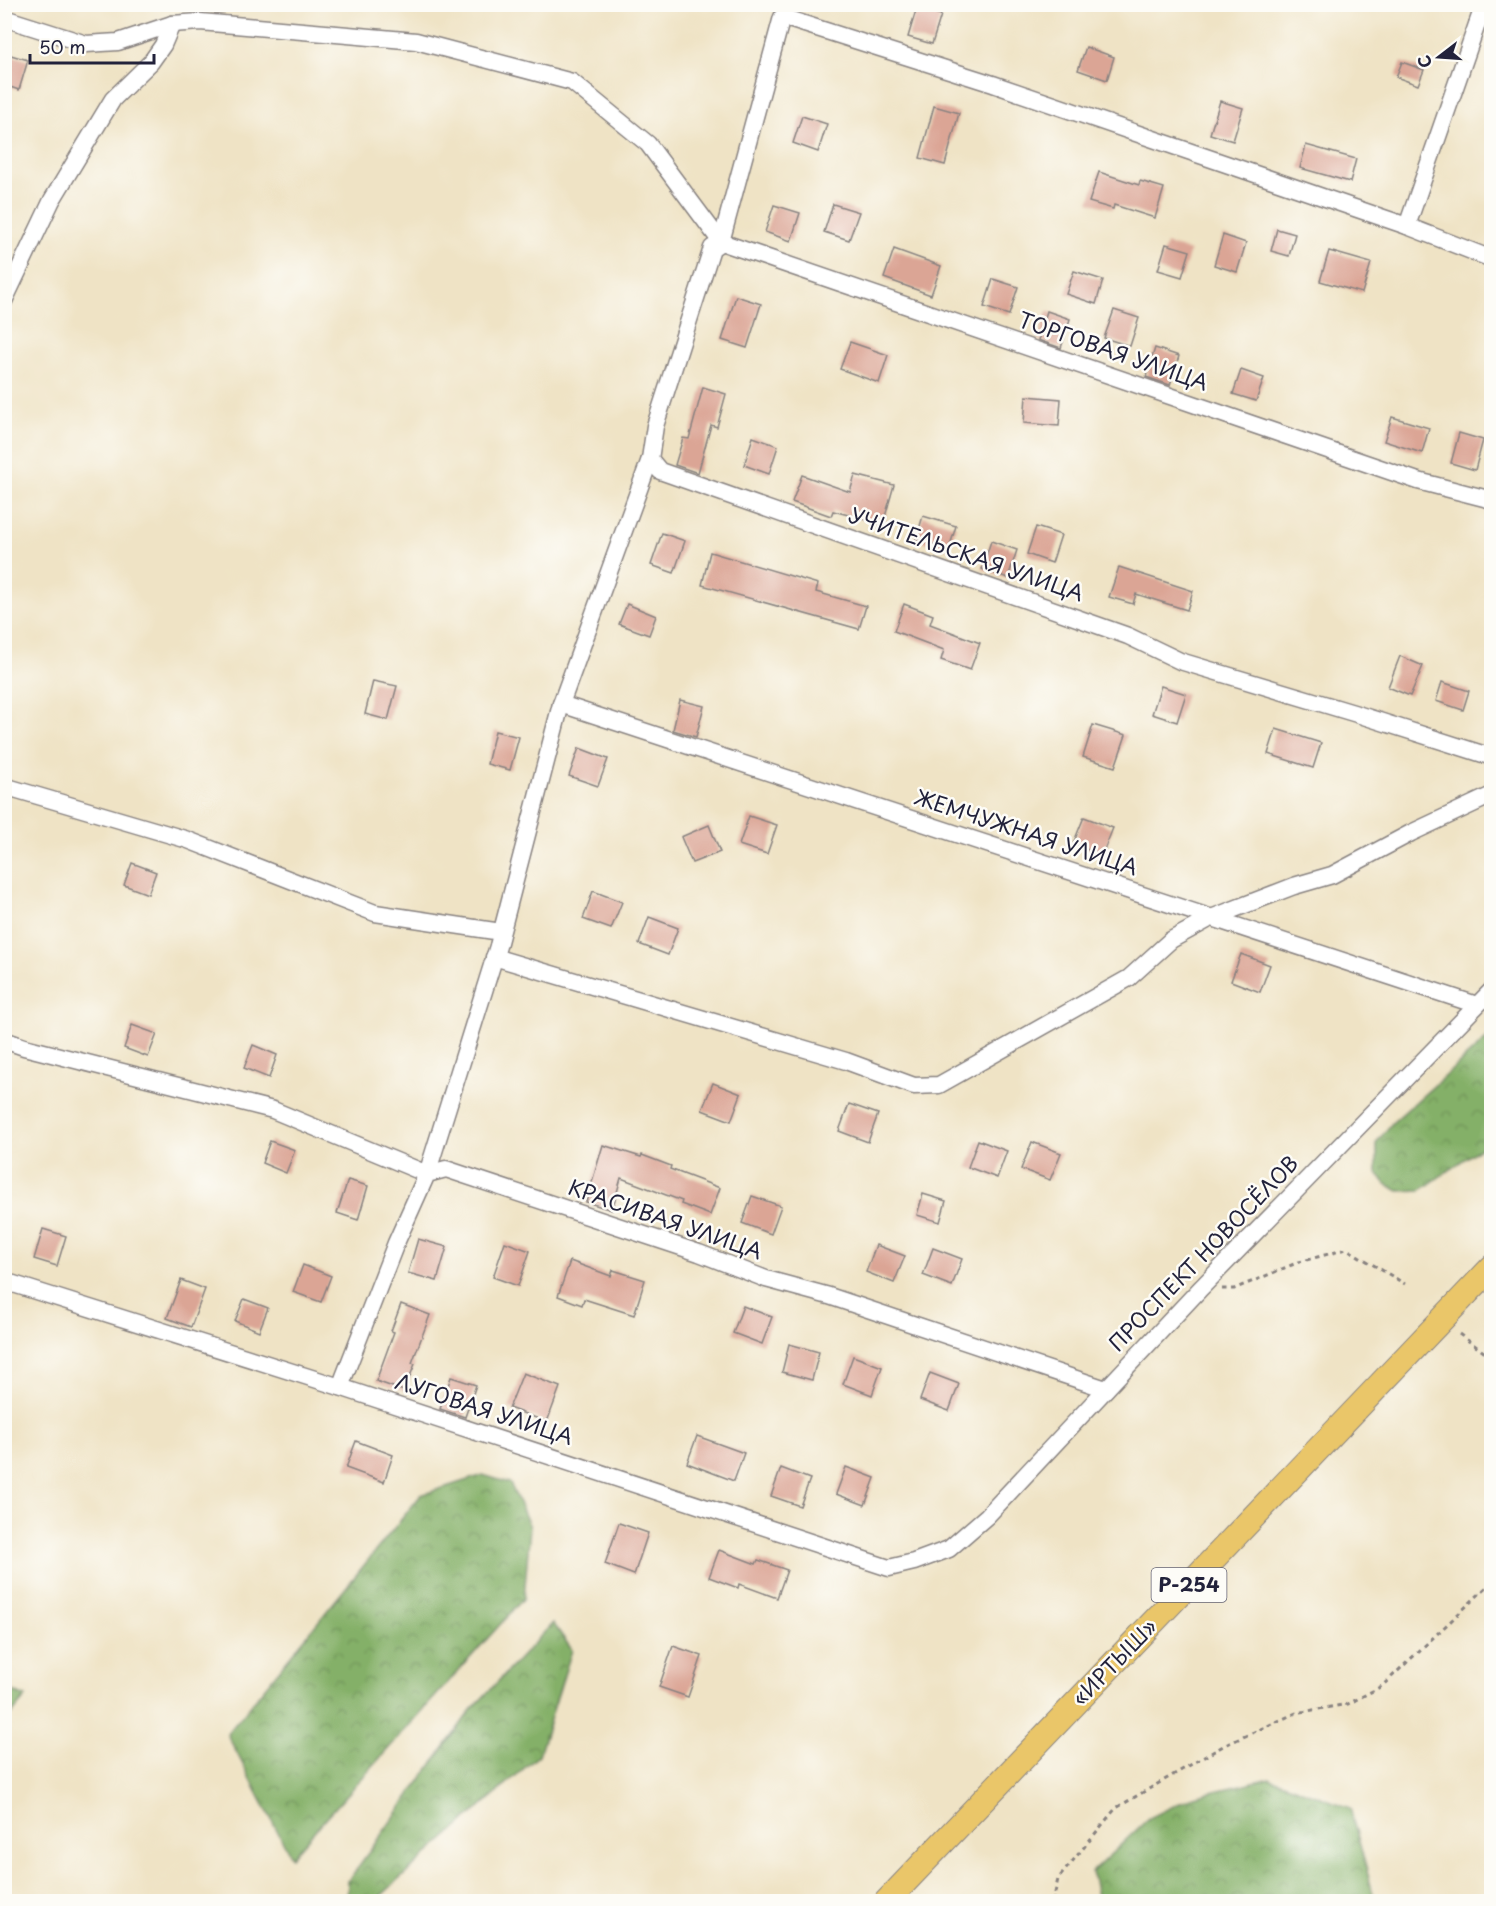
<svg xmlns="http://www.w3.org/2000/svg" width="1496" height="1906" font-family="'Playpen Sans',sans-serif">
<defs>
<pattern id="forest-crowns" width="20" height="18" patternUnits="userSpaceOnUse" patternTransform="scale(1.5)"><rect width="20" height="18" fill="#84b068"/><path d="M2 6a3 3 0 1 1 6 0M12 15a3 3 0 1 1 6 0" fill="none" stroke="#6c8f57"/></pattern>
</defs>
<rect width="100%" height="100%" fill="#fdfcf7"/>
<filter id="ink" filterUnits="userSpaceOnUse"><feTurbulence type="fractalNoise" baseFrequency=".0167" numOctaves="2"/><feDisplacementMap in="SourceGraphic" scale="12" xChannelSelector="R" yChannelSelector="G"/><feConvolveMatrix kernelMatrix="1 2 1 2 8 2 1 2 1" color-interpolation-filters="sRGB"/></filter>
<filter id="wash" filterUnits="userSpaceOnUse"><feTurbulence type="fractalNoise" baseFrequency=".008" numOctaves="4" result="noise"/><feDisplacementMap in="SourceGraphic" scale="24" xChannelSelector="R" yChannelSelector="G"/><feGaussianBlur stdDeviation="1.35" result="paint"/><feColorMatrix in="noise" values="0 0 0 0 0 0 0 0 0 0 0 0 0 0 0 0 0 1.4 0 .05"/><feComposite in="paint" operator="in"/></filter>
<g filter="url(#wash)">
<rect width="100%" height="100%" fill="#efe3c5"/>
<g fill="url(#forest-crowns)" stroke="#536952" stroke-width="1.5">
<polygon points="1491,1035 1491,1140 1421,1190 1399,1191 1386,1184 1377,1173 1377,1142 1392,1123"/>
<polygon points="483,1475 510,1483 530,1527 524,1598 291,1857 227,1734 421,1495"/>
<polygon points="553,1623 572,1650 539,1755 375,1901 347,1901 348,1881 471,1710"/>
<polygon points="5,1688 26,1697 5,1722"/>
<polygon points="1270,1778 1350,1808 1375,1901 1098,1901 1092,1872 1149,1818 1194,1796"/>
</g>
<g id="blocks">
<g fill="#dba595">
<polygon points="917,7 941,15 932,44 908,37"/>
<polygon points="1086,47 1114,57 1107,80 1078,70"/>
<polygon points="4,53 28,60 19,90 4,85"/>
<polygon points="1402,62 1424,70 1418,85 1396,77"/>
<polygon points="1220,101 1243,108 1233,141 1210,134"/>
<polygon points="934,106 959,113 945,165 920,158"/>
<polygon points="802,116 827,124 818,152 793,143"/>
<polygon points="1306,145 1356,159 1350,182 1300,168"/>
<polygon points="1099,172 1139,185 1140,181 1164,188 1155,218 1114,205 1113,209 1089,202"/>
<polygon points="833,204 859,212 849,240 824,232"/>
<polygon points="774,205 800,213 791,241 765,232"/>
<polygon points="1277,229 1295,234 1289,256 1271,251"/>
<polygon points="1223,235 1246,243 1237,272 1214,265"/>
<polygon points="1166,244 1190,251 1182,277 1158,270"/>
<polygon points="894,249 941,266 931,295 884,278"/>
<polygon points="1329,251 1371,263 1362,293 1320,281"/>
<polygon points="1074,271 1103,280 1096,304 1066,294"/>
<polygon points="993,279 1018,287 1009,315 984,307"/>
<polygon points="736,296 761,304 747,348 722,340"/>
<polygon points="1114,310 1139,318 1130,346 1104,338"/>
<polygon points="1047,311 1070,319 1061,348 1038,340"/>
<polygon points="850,342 888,355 879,383 840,369"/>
<polygon points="1155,348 1179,356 1170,385 1146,377"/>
<polygon points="1241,370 1264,378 1256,401 1233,394"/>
<polygon points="703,387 726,394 717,427 711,425 698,473 675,465 683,438 689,439"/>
<polygon points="1026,396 1061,399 1059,426 1024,423"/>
<polygon points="1392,417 1429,428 1422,453 1384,441"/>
<polygon points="1459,433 1483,440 1475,470 1451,463"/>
<polygon points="753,437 778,446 769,474 744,465"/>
<polygon points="802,475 850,492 855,475 894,485 883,524 833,511 831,516 792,502"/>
<polygon points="923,516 956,526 949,549 916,539"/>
<polygon points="1036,527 1061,535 1052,563 1027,554"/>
<polygon points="662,533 685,541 674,573 651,565"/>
<polygon points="991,541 1017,550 1008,578 982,569"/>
<polygon points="710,552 818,584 816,592 866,606 859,629 702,585"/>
<polygon points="1119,567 1193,591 1187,610 1136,594 1133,604 1109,597"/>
<polygon points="627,604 656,616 649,635 619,624"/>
<polygon points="904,604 933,615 930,624 980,643 970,670 941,660 944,650 894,631"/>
<polygon points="1400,656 1423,666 1410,696 1388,687"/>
<polygon points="373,681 397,686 388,720 365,714"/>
<polygon points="1442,682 1469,691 1463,710 1436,701"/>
<polygon points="1161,686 1186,694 1177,722 1152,714"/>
<polygon points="680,700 704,706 696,737 673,730"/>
<polygon points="1093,725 1126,735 1115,767 1083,757"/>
<polygon points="1276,729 1321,743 1313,768 1268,754"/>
<polygon points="495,731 519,737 510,770 487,764"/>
<polygon points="579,748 608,759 598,786 569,776"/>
<polygon points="749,816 777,825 767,854 739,845"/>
<polygon points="1084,817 1113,828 1102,855 1073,844"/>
<polygon points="709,825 720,852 692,863 681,837"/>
<polygon points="132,863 156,872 148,894 124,885"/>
<polygon points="593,891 622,902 611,929 583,919"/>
<polygon points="649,917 678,928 668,955 639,944"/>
<polygon points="1241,954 1270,965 1260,992 1231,981"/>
<polygon points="132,1025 157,1034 148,1057 124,1048"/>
<polygon points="253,1045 277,1055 269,1078 244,1068"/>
<polygon points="713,1083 741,1094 731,1121 702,1110"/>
<polygon points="849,1104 878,1114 868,1142 839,1131"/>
<polygon points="978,1140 1007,1151 997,1178 968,1167"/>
<polygon points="270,1141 295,1150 286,1173 262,1163"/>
<polygon points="1032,1142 1061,1153 1050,1180 1021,1169"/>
<polygon points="603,1145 641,1157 642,1155 671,1166 670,1169 720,1188 710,1215 681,1204 682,1201 621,1178 612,1210 586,1202"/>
<polygon points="348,1180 368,1186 358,1220 337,1213"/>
<polygon points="923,1194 946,1201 940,1222 917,1215"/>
<polygon points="752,1196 781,1206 771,1234 742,1223"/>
<polygon points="43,1229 66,1236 57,1266 34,1259"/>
<polygon points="418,1239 447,1247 437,1281 408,1273"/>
<polygon points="505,1242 530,1251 518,1286 493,1277"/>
<polygon points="876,1245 905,1256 894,1283 866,1272"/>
<polygon points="933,1248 962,1259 952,1286 923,1275"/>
<polygon points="570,1261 611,1276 613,1270 645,1280 634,1315 584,1299 582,1305 558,1296"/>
<polygon points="303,1265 331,1276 321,1302 293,1292"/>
<polygon points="181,1280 205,1289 191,1327 167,1318"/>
<polygon points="244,1299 268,1308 259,1331 235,1321"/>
<polygon points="401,1304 430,1315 412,1363 415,1364 404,1391 376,1381 394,1332 391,1331"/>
<polygon points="743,1306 772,1317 762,1344 733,1333"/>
<polygon points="789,1344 819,1352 812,1380 782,1372"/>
<polygon points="853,1356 882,1367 872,1395 843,1384"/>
<polygon points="523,1373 560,1387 547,1422 509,1408"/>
<polygon points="930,1373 959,1384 949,1411 920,1400"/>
<polygon points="451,1377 476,1385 465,1417 440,1409"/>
<polygon points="697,1436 744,1453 734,1481 687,1463"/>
<polygon points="356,1441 393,1455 384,1482 346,1468"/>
<polygon points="846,1467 875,1478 865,1505 836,1494"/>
<polygon points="781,1468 810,1479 800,1506 771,1496"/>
<polygon points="619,1523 648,1533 634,1575 605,1564"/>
<polygon points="719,1550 756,1564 758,1560 787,1570 777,1598 739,1584 738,1588 709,1577"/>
<polygon points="673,1646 702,1656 688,1697 659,1687"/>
</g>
</g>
</g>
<g filter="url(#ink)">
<use href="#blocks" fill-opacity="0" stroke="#888280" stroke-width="1.5"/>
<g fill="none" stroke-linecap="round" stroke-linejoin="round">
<g stroke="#888280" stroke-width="19">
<g id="minor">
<polyline points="4,18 86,44 118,42 172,24 200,22 416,41 572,82 648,144 721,242"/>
<polyline points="1407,226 1484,4"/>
<polyline points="721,242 712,248 655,426 650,459 660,471 1128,636 1180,661 1357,714 1492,757"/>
<polyline points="721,242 782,17 993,84 1407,226 1492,259"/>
<polyline points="721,242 1418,481 1492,500"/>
<polyline points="4,301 52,200 113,99 151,62 163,45 172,24"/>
<polyline points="561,704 1477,1005"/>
<polyline points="4,786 188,840 375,913 501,932"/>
<polyline points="494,957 846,1061 914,1086 939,1085 1129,978 1171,940 1211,918 1294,886 1332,875 1411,833 1492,795"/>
<polyline points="4,1040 24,1047 273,1110 427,1174 498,946 561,704 650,459"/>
<polyline points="4,1281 340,1387 889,1568 914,1562 949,1549 987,1516 1200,1289 1492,990"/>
<polyline points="340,1387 396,1243 427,1174 446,1169 699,1253 766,1279 829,1296 1106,1389"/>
</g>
</g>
<g stroke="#888280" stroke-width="26">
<polyline id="highway" points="886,1902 1492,1267"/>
</g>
<g stroke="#888280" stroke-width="3" stroke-dasharray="4.5 4.5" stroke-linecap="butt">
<polyline points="1222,1289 1234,1289 1299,1262 1347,1249 1405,1284"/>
<polyline points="1459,1334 1492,1358"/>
<polyline points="1053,1902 1058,1879 1116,1808 1223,1746 1296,1713 1348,1704 1382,1686 1492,1582"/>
</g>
<use href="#minor" stroke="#fff" stroke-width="16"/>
<use href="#highway" stroke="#eac669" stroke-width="24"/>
</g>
</g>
<g text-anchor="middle" stroke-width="5" stroke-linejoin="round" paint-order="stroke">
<rect fill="#fdfcf7" stroke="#646373" stroke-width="1.5" x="1151.5" y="1568" width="75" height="34" rx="4.5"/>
<g font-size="20" font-weight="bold" fill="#22223b">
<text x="1189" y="1592">Р-254</text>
</g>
<g font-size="21" fill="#22223b" stroke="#fdfcf7">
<text transform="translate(1113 352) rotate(19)" y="7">ТОРГОВАЯ УЛИЦА</text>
<text transform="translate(966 555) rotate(19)" y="7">УЧИТЕЛЬСКАЯ УЛИЦА</text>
<text transform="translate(1026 833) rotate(18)" y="7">ЖЕМЧУЖНАЯ УЛИЦА</text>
<text transform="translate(665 1220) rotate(19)" y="7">КРАСИВАЯ УЛИЦА</text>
<text transform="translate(1204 1254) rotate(-46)" y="7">ПРОСПЕКТ НОВОСЁЛОВ</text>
<text transform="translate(484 1410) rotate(18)" y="7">ЛУГОВАЯ УЛИЦА</text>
<text transform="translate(1115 1663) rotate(-46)" y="7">«ИРТЫШ»</text>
</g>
</g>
<rect width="1496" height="1906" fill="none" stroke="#fdfcf7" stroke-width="24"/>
<g transform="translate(1439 57) rotate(253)" stroke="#fdfcf7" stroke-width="4.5" paint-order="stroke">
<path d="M0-4.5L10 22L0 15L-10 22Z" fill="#22223b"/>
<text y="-9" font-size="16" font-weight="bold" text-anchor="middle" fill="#22223b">С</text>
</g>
<path d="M30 54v9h124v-9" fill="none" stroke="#22223b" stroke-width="3"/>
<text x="39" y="54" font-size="18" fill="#22223b" stroke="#fdfcf7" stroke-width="4.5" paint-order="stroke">50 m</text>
</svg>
